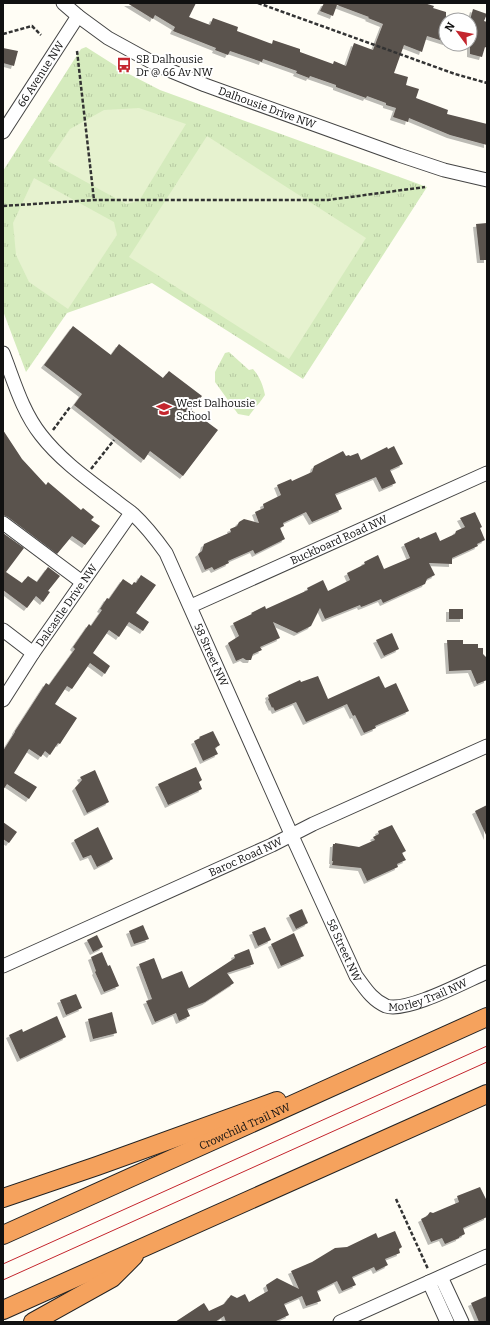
<svg xmlns="http://www.w3.org/2000/svg" width="490" height="1325" font-family="Bitter,serif">
<defs>
<pattern id="park-tufts" width="24" height="20" patternUnits="userSpaceOnUse"><rect width="24" height="20" fill="#d5ebbd"/><path d="M3 7l-1-3M5 7V3M7 7l1-3M15 17l-1-3M17 17v-4M19 17l1-3" fill="none" stroke="#b6c8a1"/></pattern>
<filter id="shadow"><feDropShadow dx="-3" dy="3" stdDeviation="0" flood-color="#0004"/></filter>
</defs>
<rect width="100%" height="100%" fill="#fffdf5"/>
<g fill="url(#park-tufts)">
<polygon points="86,47 127,73 160,90 427,187 303,379 152,283 67,313 26,372 3,311 3,171 81,49"/>
<path d="M229 352 249 370 253 369C260 377 263 385 265 395 260 403 254 408 249 416L238 414 215 382V372L225 353Z"/>
</g>
<g fill="#e6f2cf">
<polygon points="139,108 186,124 139,201 126,204 48,161 70,129 104,110"/>
<polygon points="207,136 366,238 289,359 129,257"/>
<polygon points="34,178 114,222 117,235 68,309 29,282 16,255 13,223"/>
</g>
<g fill="#5a524d" filter="url(#shadow)">
<polygon points="127,3 196,3 189,17 210,25 213,18 238,27 237,31 272,44 273,40 300,49 300,52 333,64 334,61 346,66 354,43 373,50 383,24 368,18 369,17 337,5 333,16 320,11 324,3 424,3 434,6 433,8 446,12 446,42 427,36 422,52 404,45 394,73 408,77 406,85 419,89 416,98 448,110 447,114 487,124 487,145 450,135 409,118 408,122 393,117 396,108 386,105 386,103 367,96 366,98 336,87 336,85 310,76 309,78 296,73 297,71 263,59 262,62 230,51 228,55 215,50 216,48 173,31 175,27 155,15 153,19"/>
<polygon points="473,9 487,14 484,21 487,22 487,48 485,47 482,57 470,54 470,20"/>
<polygon points="3,48 18,51 14,66 3,63"/>
<polygon points="487,223 487,260 480,260 476,224"/>
<polygon points="73,326 111,355 119,344 163,378 169,371 202,396 191,410 218,430 183,476 150,451 144,460 74,405 82,394 44,365"/>
<polygon points="3,430 22,459 46,485 48,482 81,510 83,508 94,517 91,520 100,526 85,545 72,536 57,554 8,517 3,515"/>
<polygon points="394,446 403,464 390,470 396,483 382,489 376,477 335,494 342,509 312,522 306,512 283,523 284,526 280,528 285,539 255,554 253,550 228,561 229,563 214,570 212,567 205,570 198,554 202,551 204,544 231,532 230,529 237,526 239,522 244,519 259,523 255,512 264,508 263,504 281,495 277,485 291,479 292,481 312,472 314,466 343,451 346,456 349,455 350,456 358,453 361,460 387,447 388,449"/>
<polygon points="475,512 482,527 480,528 485,540 477,544 478,546 452,558 452,564 429,563 435,575 427,579 425,584 383,603 381,599 364,606 361,607 360,605 325,619 320,608 311,626 297,633 273,622 280,638 260,647 262,650 253,654 251,660 246,660 243,658 236,661 228,643 239,636 233,623 252,614 251,613 265,606 266,609 308,590 307,588 323,580 328,591 350,580 347,573 365,564 364,562 378,555 384,569 410,558 404,544 419,537 420,539 436,532 440,541 455,534 456,531 465,527 460,518"/>
<polygon points="3,533 24,548 6,572 22,583 28,576 37,582 48,567 60,576 48,591 50,592 43,602 36,596 27,608 3,590"/>
<polygon points="141,575 156,585 136,613 149,622 143,631 129,622 119,637 109,630 93,653 110,666 105,674 90,663 72,689 67,686 55,704 77,718 60,744 58,743 50,755 45,751 41,757 29,749 14,773 37,787 29,799 7,784 3,790 3,751 15,732 15,731 46,683 49,685 75,649 73,647 89,624 91,626 102,610 100,609 107,598 109,599 123,579 132,585 134,582 136,583"/>
<rect x="449" y="609" width="14" height="10"/>
<polygon points="392,633 399,649 384,656 376,640"/>
<polygon points="447,640 463,640 463,644 478,644 478,648 483,648 483,654 486,657 487,680 477,684 471,670 449,671"/>
<polygon points="318,676 328,699 379,676 385,688 396,683 409,711 375,726 376,728 364,733 355,715 353,716 347,704 306,722 296,702 275,711 273,707 272,708 268,699 269,698 268,695 300,680 301,682"/>
<polygon points="213,731 220,745 215,748 218,754 203,761 194,741 200,738 199,737"/>
<polygon points="196,767 202,780 199,782 202,789 168,805 158,784"/>
<polygon points="95,770 109,802 87,813 75,788 82,780 80,777"/>
<polygon points="487,805 487,837 475,811"/>
<polygon points="3,822 17,832 9,843 3,839"/>
<polygon points="392,825 406,851 402,853 406,860 397,864 398,867 367,881 361,868 332,865 333,861 332,861 333,844 335,844 335,843 359,847 375,840 373,837 379,834 378,831"/>
<polygon points="98,827 113,859 97,867 91,855 83,858 74,840"/>
<polygon points="302,909 308,923 296,929 289,915"/>
<polygon points="143,925 149,939 134,944 129,931"/>
<polygon points="265,927 271,940 258,946 252,932"/>
<polygon points="294,933 304,956 281,966 271,944"/>
<polygon points="97,935 103,947 93,952 87,940"/>
<polygon points="249,949 254,964 227,973 234,983 205,1002 187,1009 190,1016 179,1021 176,1013 155,1022 146,1001 152,999 139,964 154,958 162,979 182,971 189,988 235,958 234,955"/>
<polygon points="102,952 108,966 110,965 119,986 104,992 95,972 96,971 91,957"/>
<polygon points="76,994 82,1008 66,1015 60,1000"/>
<polygon points="112,1012 117,1033 93,1039 88,1019"/>
<polygon points="57,1016 66,1037 20,1059 9,1035 22,1029 23,1032"/>
<polygon points="480,1187 487,1201 487,1217 463,1228 465,1234 459,1237 459,1238 445,1244 442,1238 431,1242 421,1219 427,1216 430,1212 433,1213 459,1202 457,1196"/>
<polygon points="395,1231 402,1247 399,1249 400,1253 385,1259 388,1265 376,1271 374,1267 352,1277 356,1285 342,1291 337,1281 317,1291 321,1301 306,1306 302,1296 284,1304 289,1315 274,1322 226,1322 224,1316 215,1322 175,1322 204,1303 209,1311 224,1304 231,1295 237,1298 245,1294 249,1302 268,1291 266,1285 277,1278 299,1289 291,1271 312,1262 335,1248 347,1247 376,1233 378,1238"/>
<polygon points="487,1296 487,1322 479,1322 471,1303"/>
</g>
<g fill="none" stroke-linecap="round" stroke-linejoin="round">
<g stroke="#444" stroke-width="15">
<g id="minor">
<path id="s1" d="M63 3 78 16 108 38 159 66 205 85 399 155 444 170 487 180"/>
<path id="s2" d="M3 132 78 16"/>
<path id="s3" d="M3 353C14 381 22 411 41 435 61 461 90 481 116 501 122 506 128 510 133 514 146 526 156 539 166 553L292 836 356 976C365 988 372 1000 386 1006 407 1013 466 981 487 972"/>
<polyline points="3,523 82,582"/>
<path id="s4" d="M191 606 487 473"/>
<polyline points="3,630 33,653"/>
<path id="s5" d="M3 700 33 653 131 513"/>
<path id="s6" d="M3 966 272 845 313 824 487 746"/>
<polyline points="441,1277 462,1322"/>
<polyline points="429,1282 447,1322"/>
<polyline points="340,1322 487,1256"/>
</g>
</g>
<g stroke="#222" stroke-width="20">
<g id="highway">
<polyline points="3,1198 97,1166 277,1101"/>
<path id="s7" d="M3 1235 487 1017"/>
<polyline points="3,1310 487,1094"/>
<polyline points="33,1322 112,1278 134,1256"/>
</g>
</g>
<g stroke="#333" stroke-width="2.5" stroke-dasharray="4 2" stroke-linecap="butt">
<polyline points="258,3 455,74 487,83"/>
<polyline points="3,34 32,26 41,35"/>
<polyline points="77,51 94,200"/>
<polyline points="3,206 94,200 328,200 425,187"/>
<polyline points="53,430 70,407"/>
<polyline points="91,469 114,440"/>
<polyline points="396,1199 428,1269"/>
</g>
<use href="#minor" stroke="#fff" stroke-width="13"/>
<use href="#highway" stroke="#f5a25d" stroke-width="18"/>
<g stroke="#c4262e" stroke-width="1">
<polyline points="3,1264 487,1046"/>
<polyline points="3,1280 487,1062"/>
</g>
</g>
<defs>
<g id="bus-bare" transform="scale(1.2)"><path d="M-5-6H5V4H4V6H2V4H-2V6H-4V4H-5ZM-3.5-4V0h7V-4ZM-3.5 1.2v1.5H-2V1.2ZM2 1.2v1.5H3.5V1.2Z" fill="#c4262e" stroke="#fff" stroke-width="2.5" paint-order="stroke"/></g>
<g id="school-bare" transform="scale(1.2)"><path d="M0-5L7-2L0 1L-7-2ZM-4 1L0 2.5L4 1V4Q0 6-4 4Z" fill="#c4262e" stroke="#fff" stroke-width="2.5" paint-order="stroke"/></g>
</defs>
<g fill-rule="evenodd">
<use href="#bus-bare" x="124" y="65"/>
<use href="#school-bare" x="164" y="409"/>
</g>
<g text-anchor="middle" stroke-width="4" stroke-linejoin="round" paint-order="stroke">
<g font-size="11" fill="#111" stroke="#fff" text-anchor="start">
<text x="136" y="63">SB Dalhousie<tspan x="136" dy="13">Dr @ 66 Av NW</tspan></text>
<text x="176" y="407">West Dalhousie<tspan x="176" dy="13">School</tspan></text>
</g>
<g font-size="11" fill="#111" stroke="#fff">
<text dy="4" stroke="none"><textPath href="#s2" startOffset="69">66 Avenue NW</textPath></text>
<text dy="4" stroke="none"><textPath href="#s1" startOffset="231">Dalhousie Drive NW</textPath></text>
<text dy="4" stroke="none"><textPath href="#s4" startOffset="162">Buckboard Road NW</textPath></text>
<text dy="4" stroke="none"><textPath href="#s5" startOffset="114">Dalcastle Drive NW</textPath></text>
<text dy="4" stroke="none"><textPath href="#s3" startOffset="375">58 Street NW</textPath></text>
<text dy="4" stroke="none"><textPath href="#s6" startOffset="266">Baroc Road NW</textPath></text>
<text dy="4" stroke="none"><textPath href="#s3" startOffset="699">58 Street NW</textPath></text>
<text dy="4" stroke="none"><textPath href="#s3" startOffset="814">Morley Trail NW</textPath></text>
<text dy="4" stroke="none"><textPath href="#s7" startOffset="265">Crowchild Trail NW</textPath></text>
</g>
</g>
<rect width="490" height="1325" fill="none" stroke="#111111" stroke-width="8"/>
<g transform="translate(458 32) rotate(302)"><circle r="19" fill="#ffffff" stroke="#a0a0a0"/>
<path d="M0-3L7 15L0 10L-7 15Z" fill="#c4262e"/>
<text y="-6" font-size="11" font-weight="bold" text-anchor="middle" fill="#111111">N</text>
</g>
</svg>
